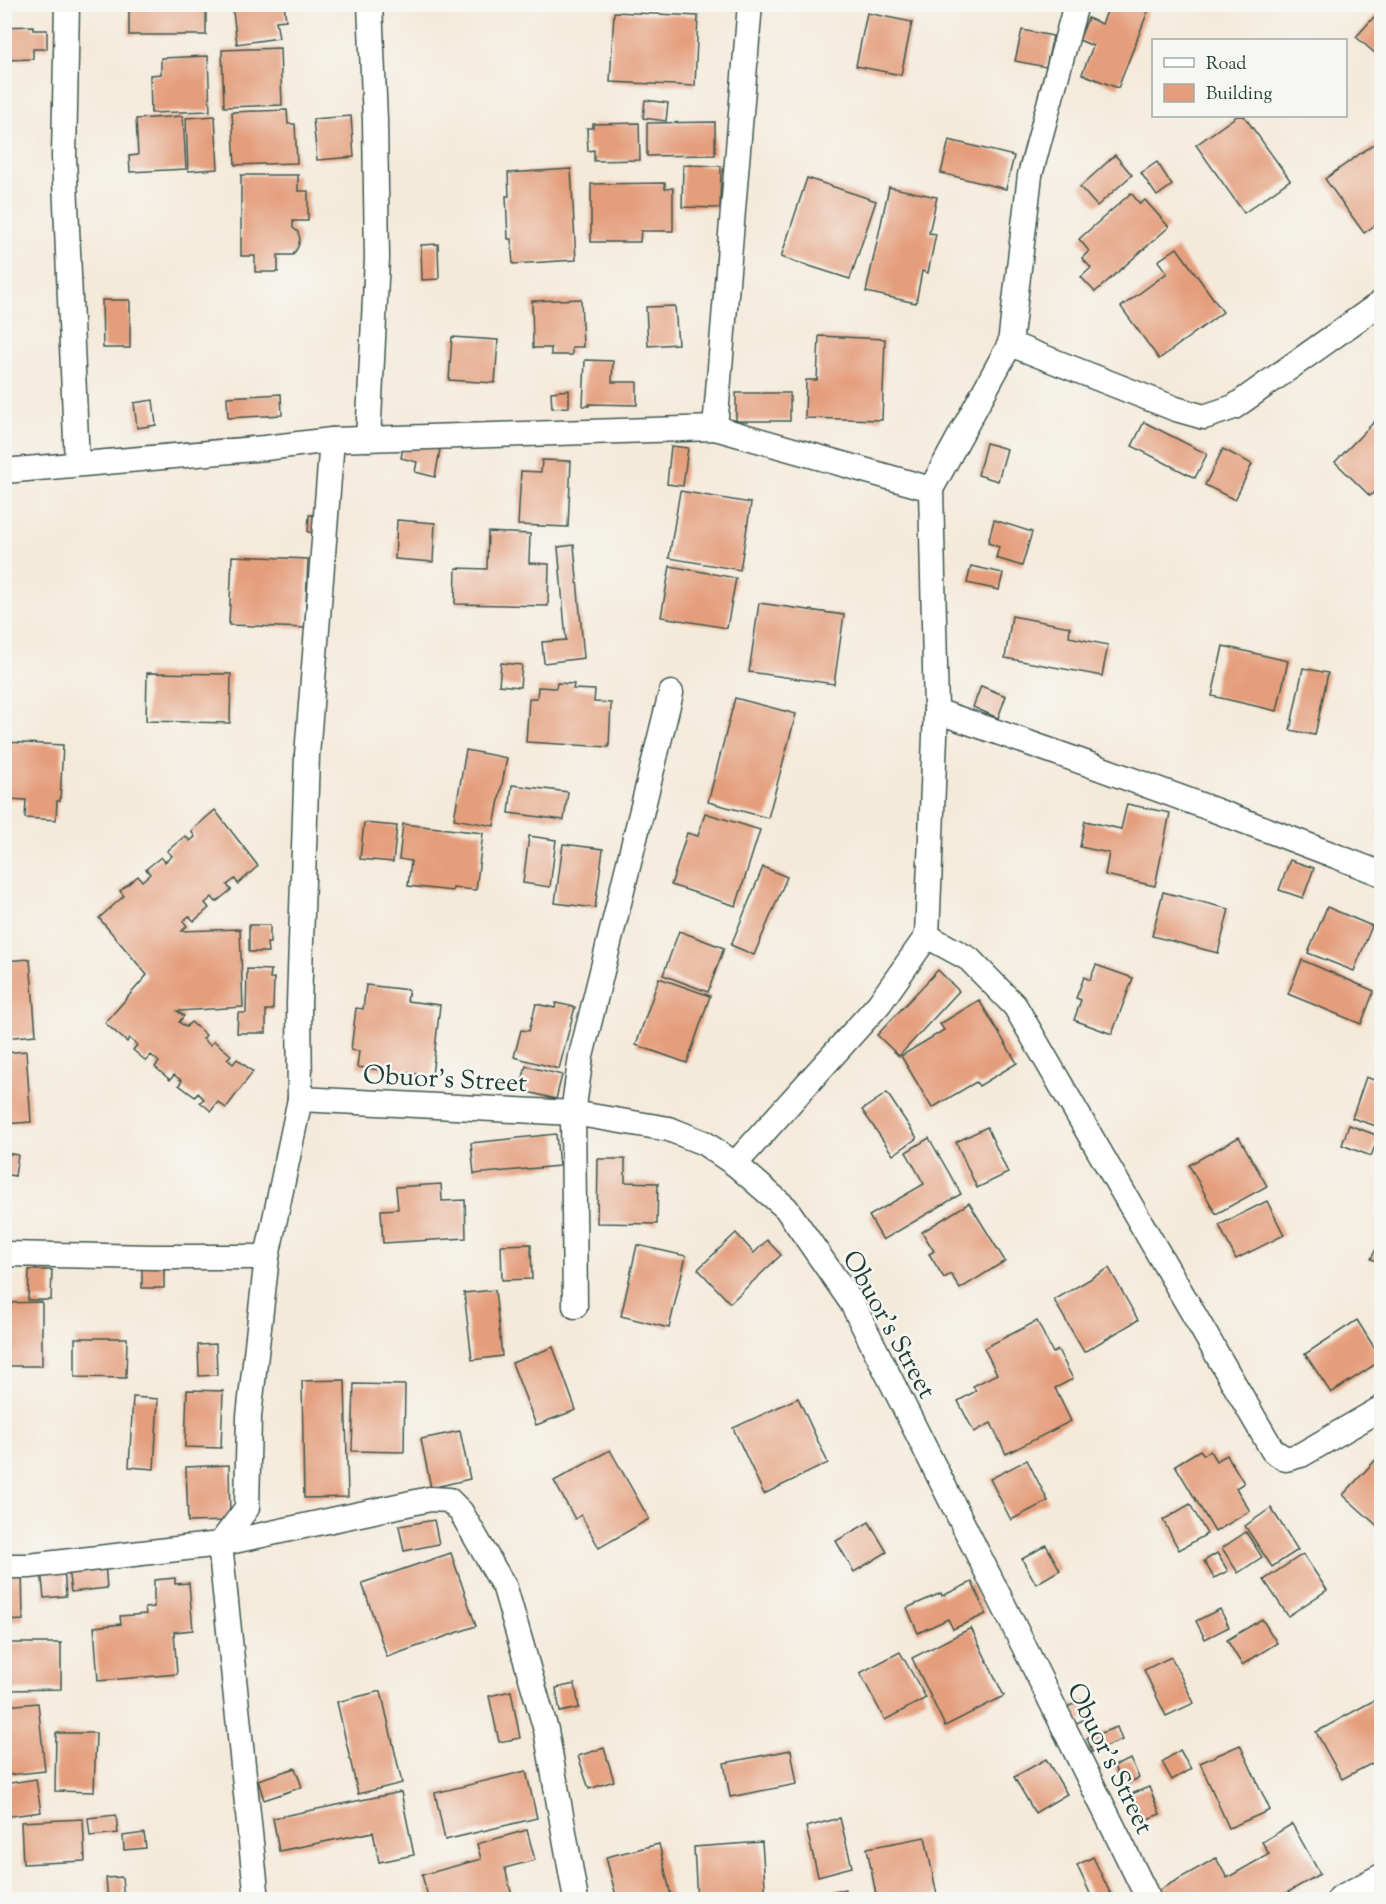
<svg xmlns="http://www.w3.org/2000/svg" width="1386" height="1904" font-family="'Sorts Mill Goudy',serif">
<rect width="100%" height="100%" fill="#f6f6f2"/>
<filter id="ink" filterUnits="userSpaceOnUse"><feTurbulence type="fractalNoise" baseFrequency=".0167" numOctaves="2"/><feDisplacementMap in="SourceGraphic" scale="12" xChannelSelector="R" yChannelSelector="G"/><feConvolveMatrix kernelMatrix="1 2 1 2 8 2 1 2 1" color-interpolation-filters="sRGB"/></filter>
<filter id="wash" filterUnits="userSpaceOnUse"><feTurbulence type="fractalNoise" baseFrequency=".008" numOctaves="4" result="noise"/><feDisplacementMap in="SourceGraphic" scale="24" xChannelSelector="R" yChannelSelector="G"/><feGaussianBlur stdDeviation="1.35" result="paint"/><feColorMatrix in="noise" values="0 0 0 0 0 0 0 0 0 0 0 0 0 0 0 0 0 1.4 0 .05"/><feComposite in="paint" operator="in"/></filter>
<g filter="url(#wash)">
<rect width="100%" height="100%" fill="#f4eada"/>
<g id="blocks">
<g fill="#e49e7c">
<rect x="129" y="4" width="77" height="31"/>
<polygon points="232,4 284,4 286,20 276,21 279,38 237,44"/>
<polygon points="707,4 737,4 737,9 707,8"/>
<polygon points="881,4 902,4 901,9"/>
<polygon points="1110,4 1146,4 1150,6 1118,88 1082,74 1093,46 1079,40 1088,18 1102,24"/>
<polygon points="1382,8 1382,59 1356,37"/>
<polygon points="614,12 698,16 695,86 610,82"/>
<polygon points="867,13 912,22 901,75 856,66"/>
<polygon points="33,26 33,30 47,30 47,49 33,49 33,59 4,60 4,27"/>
<polygon points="1022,30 1053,36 1046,67 1015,61"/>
<polygon points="280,48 282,105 224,107 222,50"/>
<polygon points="208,56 210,111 151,113 150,75 161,74 161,58"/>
<polygon points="645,100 668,103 666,121 643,118"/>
<polygon points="287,110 288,124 295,124 297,163 235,165 232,112"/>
<polygon points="183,116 186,169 130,172 129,156 138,155 136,119"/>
<polygon points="215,116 218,169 188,171 186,118"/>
<polygon points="351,116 354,157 317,160 313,119"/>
<polygon points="1237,116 1244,116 1290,180 1244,213 1196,145"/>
<polygon points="715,122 715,155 647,156 647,123"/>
<polygon points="639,123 640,160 594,161 594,150 588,151 587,128 593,128 593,124"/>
<polygon points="1382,138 1382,220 1364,233 1325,179"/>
<polygon points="949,140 1014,156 1006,189 941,173"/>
<polygon points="1115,155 1132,175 1097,206 1080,187"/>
<polygon points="1157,162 1172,185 1157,196 1141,173"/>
<polygon points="683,165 721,166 720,208 682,207"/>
<polygon points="571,169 576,260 513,264 511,239 508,239 506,196 509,196 508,173"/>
<polygon points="241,175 298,175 298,191 308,191 308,221 293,221 293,228 298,232 300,239 298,247 293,255 278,255 278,272 255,272 255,256 241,256"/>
<polygon points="807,178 876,201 850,279 781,257"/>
<polygon points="665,183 665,189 673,188 673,231 641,231 640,242 591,242 591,184"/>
<polygon points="889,187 937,197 929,233 936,234 928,273 922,271 916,303 866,292"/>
<polygon points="1131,193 1140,204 1145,200 1169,227 1095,292 1081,277 1091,268 1082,258 1089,251 1079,239"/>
<polygon points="438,244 439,279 422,280 421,245"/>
<polygon points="1177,248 1223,312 1159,359 1121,307 1167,273 1158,261"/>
<polygon points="581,299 583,347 572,347 572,355 551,355 551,348 533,348 532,301"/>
<polygon points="102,300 130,300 130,348 103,348"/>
<polygon points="675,306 678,344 648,346 646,307"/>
<polygon points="819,336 885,339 882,420 805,418 806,380 817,380"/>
<polygon points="452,337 498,340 495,383 449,380"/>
<polygon points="585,360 613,361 612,382 637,382 637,405 589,404 589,406 583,406"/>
<polygon points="569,390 569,407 552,408 551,392"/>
<rect x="736" y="393" width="54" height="28"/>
<polygon points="281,394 282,415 228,418 227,397"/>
<polygon points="153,400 156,425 137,428 134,403"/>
<polygon points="1376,420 1382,425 1382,485 1370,496 1335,462"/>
<polygon points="1144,422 1207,454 1195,478 1132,446"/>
<polygon points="404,442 440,450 435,477 415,472 417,462 401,458"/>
<polygon points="986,443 1007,449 998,481 978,475"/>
<polygon points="671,446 688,448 683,486 667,484"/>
<polygon points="1223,449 1252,464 1235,500 1205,485"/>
<polygon points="542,460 571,461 568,527 518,525 521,471 541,472"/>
<polygon points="680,491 751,503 740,570 669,558"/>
<polygon points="309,515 322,515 322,533 308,532"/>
<polygon points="397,520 435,523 433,562 395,559"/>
<polygon points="994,520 1032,532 1022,566 996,558 999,547 988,543"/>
<polygon points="488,532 530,534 529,563 549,564 548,606 455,604 456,568 487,569"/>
<polygon points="574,545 584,658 544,663 542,642 566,640 558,547"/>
<polygon points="232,556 308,559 305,628 229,625"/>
<polygon points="670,566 736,578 727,628 661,617"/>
<polygon points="971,566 1003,573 999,590 967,583"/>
<polygon points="759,603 844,615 834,684 749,672"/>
<polygon points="1012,616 1070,627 1069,637 1108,645 1102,676 1005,658"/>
<polygon points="1223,646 1288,661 1277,711 1212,696"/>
<polygon points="501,663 522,665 520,687 499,685"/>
<polygon points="1303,668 1328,673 1315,735 1290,730"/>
<polygon points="147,673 231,674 230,723 146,721"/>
<polygon points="557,683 574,684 573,689 595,690 594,702 611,703 609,747 526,742 529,698 537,698 538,687 556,688"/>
<polygon points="981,686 1006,696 998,718 973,707"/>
<polygon points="735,698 796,714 768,818 708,802"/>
<polygon points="4,742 63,745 60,801 57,801 56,820 25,818 26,800 4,799"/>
<polygon points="466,750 507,758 494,826 454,819"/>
<polygon points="512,785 568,792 564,820 509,813"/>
<polygon points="1127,804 1170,813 1155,886 1105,875 1109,853 1080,847 1085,821 1121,829"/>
<polygon points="215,810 258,866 238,884 235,879 227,885 231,890 216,902 212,897 205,903 209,908 194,921 189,916 183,921 187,926 182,931 240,929 243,1007 177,1011 184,1016 179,1022 186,1027 191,1022 206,1035 203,1039 210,1045 214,1041 231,1055 227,1059 233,1064 237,1059 253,1072 226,1108 218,1102 211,1111 200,1102 204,1099 198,1093 195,1097 179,1085 182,1081 174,1075 170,1080 155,1067 159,1062 151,1055 146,1061 133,1050 137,1045 129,1038 127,1042 105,1023 147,975 99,918 124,896 120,891 138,876 142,881 150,874 146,869 161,857 165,862 172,856 167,851 185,836 190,841 195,837 191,831"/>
<polygon points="705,813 760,830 736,906 671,885 687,833 698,836"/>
<polygon points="364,823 397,826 393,862 360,859"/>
<polygon points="403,824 483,833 476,890 453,888 452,891 408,886 411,861 399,859"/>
<polygon points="529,836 556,840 550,887 523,883"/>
<polygon points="563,844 603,849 595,908 555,903"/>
<polygon points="1290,860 1314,868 1303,898 1279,890"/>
<polygon points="763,867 787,877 754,955 731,945"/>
<polygon points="1163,892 1229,909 1218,953 1152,936"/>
<polygon points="1327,907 1372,926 1354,971 1308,953"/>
<polygon points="249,925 270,925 270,943 267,943 268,952 249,952"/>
<polygon points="679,931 724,948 708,992 663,975"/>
<polygon points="30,959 36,1035 4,1038 4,961"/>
<polygon points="1302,960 1374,991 1361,1024 1288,994"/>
<polygon points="1096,965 1133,978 1112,1034 1074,1020 1081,1000 1076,998 1084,977 1090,980"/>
<polygon points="247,969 271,970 270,979 274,978 273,1010 266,1010 266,1033 237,1033 238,1013 246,1013"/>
<polygon points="938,970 959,991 899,1056 877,1035"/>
<polygon points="659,978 710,996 687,1063 636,1045"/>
<polygon points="366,985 409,990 407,1001 440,1005 432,1076 357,1067 359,1051 351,1050 356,1008 363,1009"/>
<polygon points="979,1000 1017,1063 979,1086 976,1082 932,1108 901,1056 944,1030 940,1024"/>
<polygon points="556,1003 575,1007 559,1069 514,1057 521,1030 529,1031 536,1004 555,1008"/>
<polygon points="26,1051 31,1122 4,1124 4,1053"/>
<polygon points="526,1066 562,1075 556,1099 520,1090"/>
<polygon points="1366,1077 1382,1083 1382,1128 1352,1118"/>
<polygon points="887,1093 917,1138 893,1155 862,1110"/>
<polygon points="1349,1125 1379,1136 1371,1156 1342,1145"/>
<polygon points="987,1127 1008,1173 977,1188 956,1142"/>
<polygon points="556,1134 559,1166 474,1174 471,1143"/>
<polygon points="1239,1137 1267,1186 1216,1214 1189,1165"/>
<polygon points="929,1138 961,1194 883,1240 869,1216 924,1184 906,1152"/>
<polygon points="4,1153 18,1155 15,1176 4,1174"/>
<polygon points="598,1159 625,1159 625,1182 658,1183 657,1224 597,1223"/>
<polygon points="441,1184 442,1201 465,1200 466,1238 383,1243 381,1210 398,1209 396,1187"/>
<polygon points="1267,1201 1284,1235 1236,1259 1219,1225"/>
<polygon points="969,1203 1005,1261 960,1289 951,1274 944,1278 929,1254 934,1251 922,1232"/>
<polygon points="736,1233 754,1253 767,1240 781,1255 730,1303 698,1269"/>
<polygon points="1382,1237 1382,1263 1371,1259"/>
<polygon points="531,1244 532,1279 502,1280 501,1245"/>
<polygon points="637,1245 686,1256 669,1328 621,1316"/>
<rect x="142" y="1262" width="22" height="26"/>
<polygon points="1109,1268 1138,1320 1084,1352 1054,1300"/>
<polygon points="29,1270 52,1270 51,1300 28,1300"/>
<polygon points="495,1290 502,1356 472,1360 464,1293"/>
<polygon points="42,1302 42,1366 4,1366 4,1303"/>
<polygon points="1357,1320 1382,1360 1331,1393 1305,1354"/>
<polygon points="1037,1321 1053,1353 1058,1350 1073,1379 1055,1388 1071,1421 1006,1454 991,1423 974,1432 958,1401 976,1391 973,1386 997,1374 984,1348"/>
<polygon points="75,1338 127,1338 126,1378 75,1377"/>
<polygon points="216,1344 217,1375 199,1376 198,1345"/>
<polygon points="553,1347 576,1410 536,1425 512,1363"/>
<polygon points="345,1380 348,1497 304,1498 302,1381"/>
<polygon points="354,1384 405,1385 404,1452 352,1451"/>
<polygon points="187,1390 223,1391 221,1448 185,1447"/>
<polygon points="133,1397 158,1399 154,1469 129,1467"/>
<polygon points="798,1398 828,1463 764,1494 733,1428"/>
<polygon points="460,1431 470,1479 431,1488 421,1439"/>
<polygon points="610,1450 649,1519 599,1548 581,1515 575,1519 554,1481"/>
<polygon points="1200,1450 1204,1455 1210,1451 1216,1461 1227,1455 1244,1483 1236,1488 1250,1511 1215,1532 1175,1465"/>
<polygon points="1382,1453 1382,1530 1343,1495"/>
<polygon points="1027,1460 1048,1501 1011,1520 990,1479"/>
<polygon points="229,1465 230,1521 188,1522 186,1467"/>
<polygon points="1190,1504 1207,1534 1179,1550 1163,1520"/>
<polygon points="1271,1508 1298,1550 1272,1567 1245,1526"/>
<polygon points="434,1520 439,1544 404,1551 399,1526"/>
<polygon points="869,1522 887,1552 854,1572 836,1541"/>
<polygon points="1246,1532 1262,1557 1238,1573 1222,1548"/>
<polygon points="1046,1545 1060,1570 1036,1584 1022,1559"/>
<polygon points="451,1553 476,1626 387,1657 362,1583"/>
<polygon points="1217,1553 1228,1571 1214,1578 1204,1561"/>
<polygon points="1303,1554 1327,1590 1288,1616 1264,1580"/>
<polygon points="105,1564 107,1588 71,1592 68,1568"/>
<polygon points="64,1568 66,1596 44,1598 41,1570"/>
<polygon points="22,1570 23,1620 4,1621 4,1571"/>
<polygon points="175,1578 175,1584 189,1583 193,1630 174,1632 177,1674 98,1681 94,1627 121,1624 120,1616 146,1614 145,1608 154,1607 154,1580"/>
<polygon points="972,1582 986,1614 953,1629 948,1619 918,1633 907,1608 941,1593 942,1596"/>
<polygon points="1220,1609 1229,1627 1205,1639 1196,1621"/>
<polygon points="1262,1619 1277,1643 1242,1665 1227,1640"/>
<polygon points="971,1628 1004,1696 945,1726 912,1658"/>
<polygon points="9,1643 61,1643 61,1689 10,1690"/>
<polygon points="900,1652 926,1698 885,1720 860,1673"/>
<polygon points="1171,1657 1194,1703 1166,1716 1144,1670"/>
<polygon points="575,1684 579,1708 560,1712 556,1688"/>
<polygon points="381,1691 402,1783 358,1794 337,1702"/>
<polygon points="511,1691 520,1738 499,1742 489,1696"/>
<polygon points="1382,1696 1382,1758 1342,1779 1316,1732"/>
<polygon points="1082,1700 1091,1716 1073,1725 1065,1708"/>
<polygon points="38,1703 45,1771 9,1775 4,1733 4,1706"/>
<polygon points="1117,1727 1122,1740 1092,1752 1087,1738"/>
<polygon points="56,1733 96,1733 94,1792 55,1791"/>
<polygon points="1240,1745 1270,1810 1229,1828 1200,1763"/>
<polygon points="604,1748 614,1781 589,1789 578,1756"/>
<polygon points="791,1750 797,1784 730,1797 724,1763"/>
<polygon points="1180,1750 1191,1769 1172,1780 1162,1762"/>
<polygon points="1046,1759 1067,1794 1035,1813 1014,1777"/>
<polygon points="1131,1759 1139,1778 1122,1785 1114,1766"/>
<polygon points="295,1768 302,1787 264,1800 258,1780"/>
<polygon points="526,1771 537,1818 445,1840 435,1793"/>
<polygon points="36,1779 41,1812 4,1817 4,1784"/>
<polygon points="1149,1787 1160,1814 1140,1822 1129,1795"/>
<polygon points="401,1792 414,1855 379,1862 373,1832 279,1851 273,1818"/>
<polygon points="116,1815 118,1833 90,1836 88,1818"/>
<polygon points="840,1818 852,1867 818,1876 806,1827"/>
<polygon points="83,1819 85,1861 23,1864 21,1822"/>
<polygon points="1292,1824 1320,1874 1274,1900 1161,1900 1157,1891 1216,1858 1227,1878 1269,1854 1262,1842"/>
<polygon points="527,1830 535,1860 505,1868 513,1900 429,1900 422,1875 481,1859 477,1844"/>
<polygon points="144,1833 146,1848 124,1850 123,1836"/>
<polygon points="925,1837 937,1895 915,1900 877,1900 867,1848"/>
<polygon points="762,1842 766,1900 697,1900 694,1847"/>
<polygon points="659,1844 672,1900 617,1900 606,1857"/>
<polygon points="1093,1857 1111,1895 1101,1900 1093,1900 1077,1865"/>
<polygon points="122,1877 124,1900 108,1900 106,1878"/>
<polygon points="845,1889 847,1900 791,1900 791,1898"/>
</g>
</g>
</g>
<g filter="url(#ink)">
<use href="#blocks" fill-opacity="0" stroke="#3f574d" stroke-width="1.5"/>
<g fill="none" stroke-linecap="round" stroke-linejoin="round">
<g stroke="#3f574d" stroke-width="27">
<g id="minor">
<polyline points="67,4 64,157 77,464"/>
<polyline points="1010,344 1176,409 1204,417 1234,407 1382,302"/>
<polyline points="715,428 750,4"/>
<polyline points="368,439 377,259 375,120 370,4"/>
<polyline points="4,471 265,448 332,440 715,428 931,489"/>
<path d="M936 711C1086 762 1234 816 1382 874"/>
<polyline points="927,936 969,959 1015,1006 1273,1451 1286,1459 1301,1455 1382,1408"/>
<polyline points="300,1099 573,1113 669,1129 704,1143 735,1164 786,1208 852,1303 1006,1610 1149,1900"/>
<polyline points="735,1164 879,1004 927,936 936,711 931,489 1010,344 1030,175 1076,4"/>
<polyline points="4,1254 154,1257 267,1257"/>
<polyline points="575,1306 573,1113 581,1056 671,693"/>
<polyline points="4,1566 29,1566 220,1544 430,1499 449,1500 461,1512 505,1588 546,1730 576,1900"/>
<polyline points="257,1900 220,1544 247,1508 249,1416 267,1257 300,1099 299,1004 307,755 332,440"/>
</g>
</g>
<g stroke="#3f574d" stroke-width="33">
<polyline id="tertiary" points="1342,1900 1382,1879"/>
</g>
<use href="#minor" stroke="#fff" stroke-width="24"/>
<use href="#tertiary" stroke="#fff" stroke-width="30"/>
</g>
</g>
<g text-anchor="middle" stroke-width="5" stroke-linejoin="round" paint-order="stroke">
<g font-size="26" fill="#1f3d34" stroke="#f6f6f2">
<text transform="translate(445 1078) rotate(3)" y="9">Obuor’s Street</text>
<text transform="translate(890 1324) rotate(61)" y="9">Obuor’s Street</text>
<text transform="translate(1111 1758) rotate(64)" y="9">Obuor’s Street</text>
</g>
</g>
<rect width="1386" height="1904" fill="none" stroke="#f6f6f2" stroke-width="24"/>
<rect x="1152" y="39" width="195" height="78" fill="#f6f6f2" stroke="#a0aca6" stroke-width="1.5"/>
<rect x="1164" y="58" width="30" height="9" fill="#ffffff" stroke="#a0aca6" stroke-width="1.5"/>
<text x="1206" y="69" font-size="18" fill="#1f3d34">Road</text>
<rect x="1164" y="84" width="30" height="18" fill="#e49e7c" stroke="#a0aca6" stroke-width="1.5"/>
<text x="1206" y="99" font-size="18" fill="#1f3d34">Building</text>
</svg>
